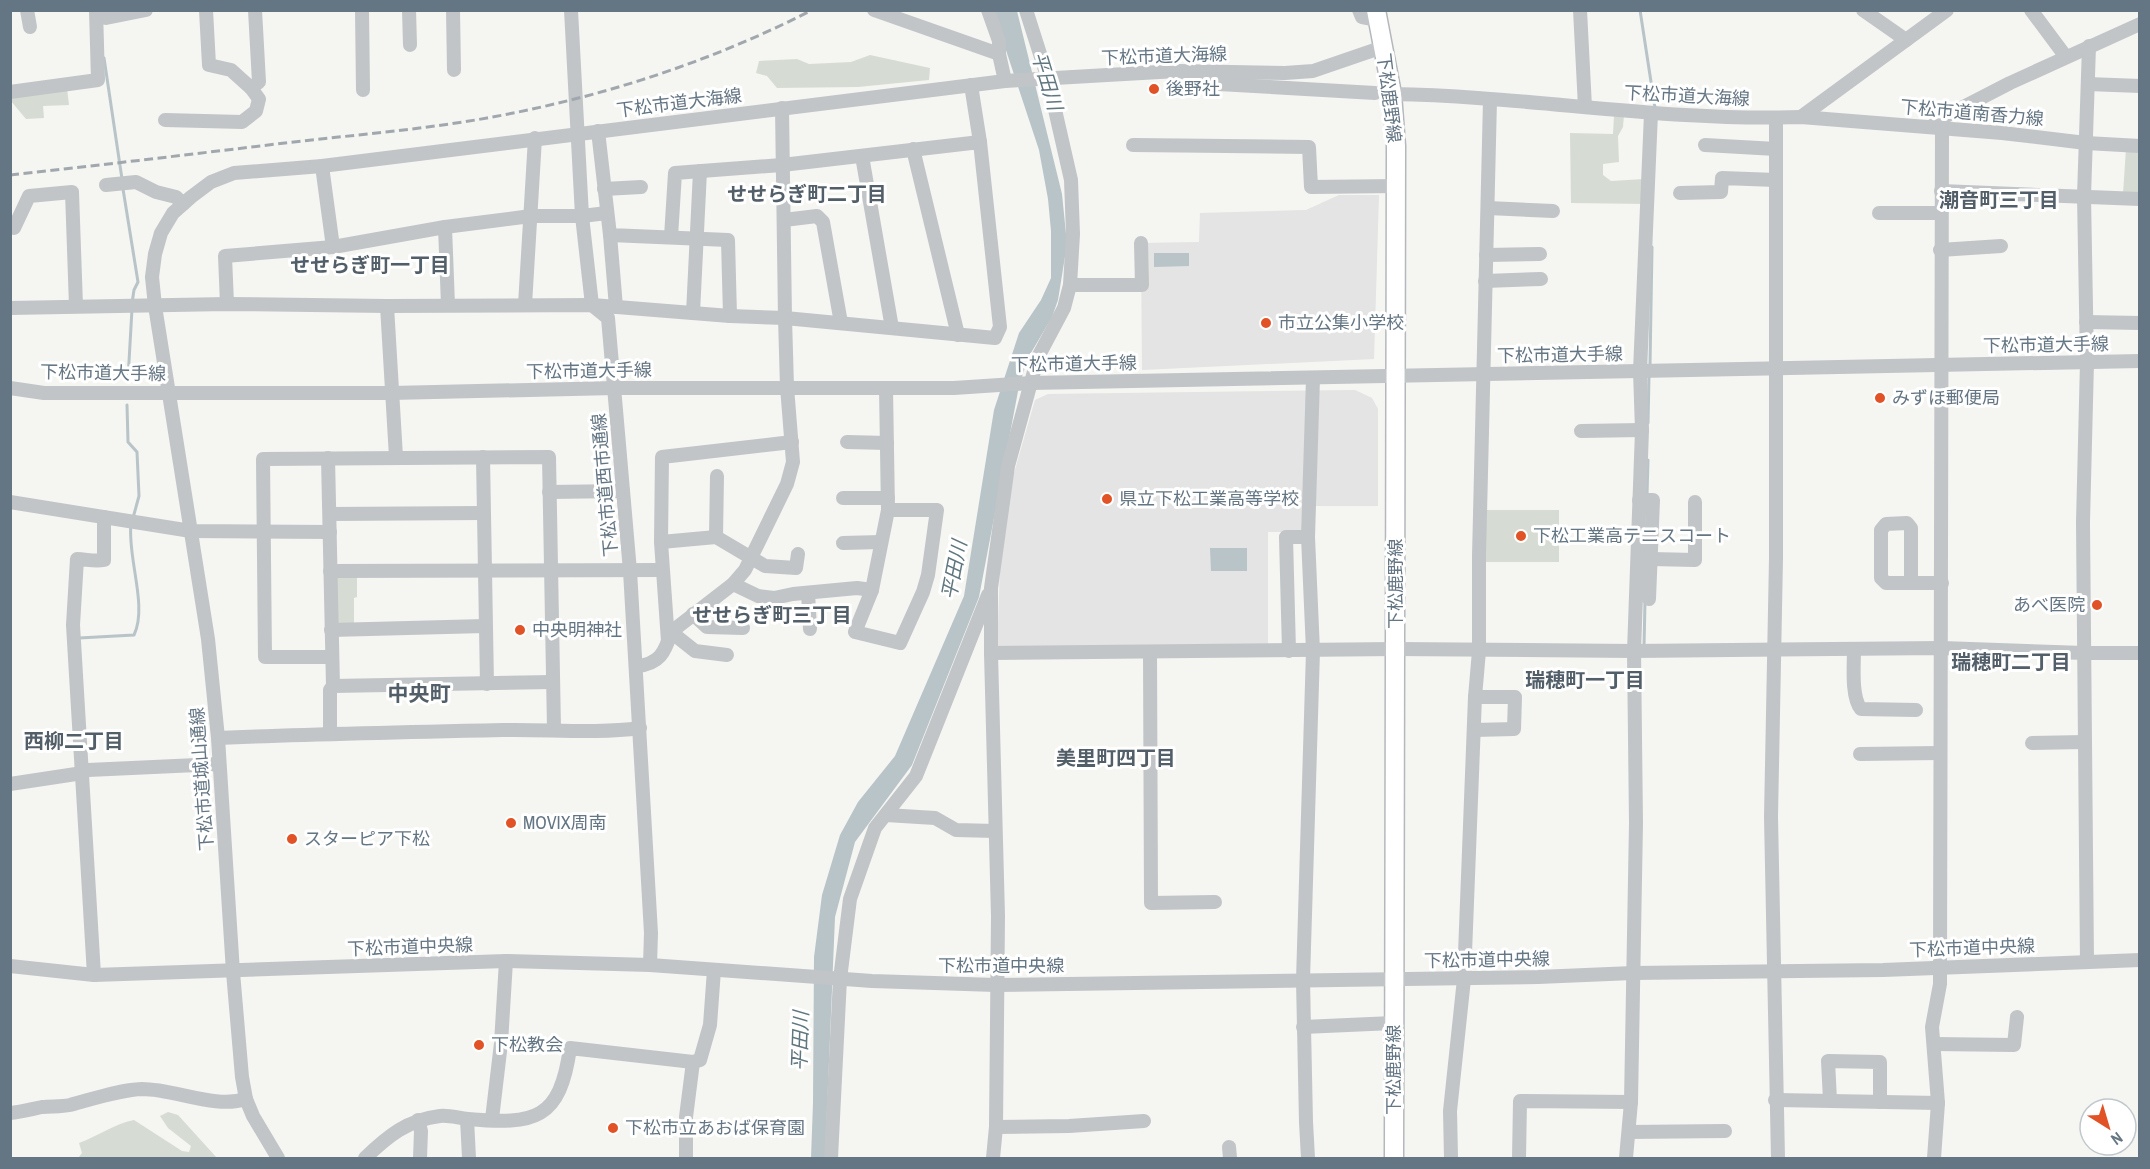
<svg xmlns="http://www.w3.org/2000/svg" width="2150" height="1169" font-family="'Archivo Narrow','Noto Sans JP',sans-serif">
<rect width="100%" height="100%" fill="#f5f5f2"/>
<g fill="#e3e4e3">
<polygon points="1339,195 1379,195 1374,359 1142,370 1141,243 1199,242 1200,213 1306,210"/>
<polygon points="1355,390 1372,398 1378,409 1378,506 1307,506 1307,532 1268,532 1268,648 997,650 1001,541 1012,480 1035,400 1048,394"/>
</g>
<g fill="#d6dcd3">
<polygon points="870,55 930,68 929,80 858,87 777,88 767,76 756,73 759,61 797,59 809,64 851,62"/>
<polygon points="67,88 69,105 43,106 44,118 26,119 11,101 14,95"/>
<polygon points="1614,115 1624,115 1623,127 1618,136 1619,162 1603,164 1603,175 1611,181 1644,179 1644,204 1571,203 1570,133 1613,134"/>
<polygon points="2126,148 2139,150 2139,195 2123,194"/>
<rect x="1484" y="510" width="75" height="52"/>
<polygon points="357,575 357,597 354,598 354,625 335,626 334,576"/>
<path d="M168 1112 178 1115 217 1158H78L82 1153 79 1143C98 1136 114 1124 134 1120L182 1151 189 1152 191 1146 168 1128 160 1116Z"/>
</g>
<g fill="#b8c4c8">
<polygon points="993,11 1017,11 1062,194 1067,244 1058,300 1052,317 1028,358 1019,386 979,597 912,765 855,842 835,917 825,1158 811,1158 813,1103 814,957 822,895 840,835 858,802 895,756 964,596 994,410 1019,333 1041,300 1051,278 1051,231 1048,199 1039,150"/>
<polygon points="1154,253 1189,253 1189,266 1154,267"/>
<polygon points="1210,548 1247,548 1247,571 1211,571"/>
</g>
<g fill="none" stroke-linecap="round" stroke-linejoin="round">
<g stroke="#b8c4c8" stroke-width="3">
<polyline points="1640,10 1655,108"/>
<polyline points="104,58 122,179"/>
<polyline points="123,189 138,282 134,290 132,303"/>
<polyline points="1650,366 1652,247"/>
<polyline points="128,379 132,309"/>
<polyline points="127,405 128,442 137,452 139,496 133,518"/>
<polyline points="1648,423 1649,376"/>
<polyline points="1647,495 1648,460"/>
<path d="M79 638 134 635C148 606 127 557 131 524"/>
<polyline points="1644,647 1645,601"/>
</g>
<g stroke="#b4b8bc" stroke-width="21">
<polyline id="major" points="1376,10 1392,94 1396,146 1394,1158"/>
</g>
<g stroke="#c1c5c8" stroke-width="14">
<polyline points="27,10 30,27"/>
<polyline points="106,10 106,18 146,10"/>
<polyline points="362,10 363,90"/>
<polyline points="409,10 410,45"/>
<polyline points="453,10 454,70"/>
<polyline points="571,10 582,216 592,305 608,318 630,571 651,933 650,965"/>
<polyline points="874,10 999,54"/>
<polyline points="988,10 999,41 999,54 1005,81"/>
<polyline points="1359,10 1362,17 1378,20"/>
<polyline points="1580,10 1585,107"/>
<polyline points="1863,10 1906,40"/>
<polyline points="2031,10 2066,57"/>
<polyline points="1177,71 1183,82 1375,93"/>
<polyline points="2088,84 2140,86"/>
<polyline points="971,85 980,142"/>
<polyline points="251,88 259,82 255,10"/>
<polyline points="10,92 98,80 96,10"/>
<path d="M1392 94C1528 96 1664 122 1801 117L2002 133 2086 143 2140 146"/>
<polyline points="1801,117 1947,10"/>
<polyline points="1776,118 1776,558 1771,817 1778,1158"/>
<polyline points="165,120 242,122 256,111 259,99 251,88 231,70 209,65 206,10"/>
<polyline points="1931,127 1946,116 2010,83 2140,24"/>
<polyline points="598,131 610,235 728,240 730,316"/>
<polyline points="1133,145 1309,147 1311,187 1397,186"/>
<polyline points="1705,145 1776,149"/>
<polyline points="913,149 958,335"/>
<polyline points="862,156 892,328"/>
<polyline points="322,166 333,247"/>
<polyline points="106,185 136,182 156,192 176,197 183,204"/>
<polyline points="604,189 641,187"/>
<polyline points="1941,191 2140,199"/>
<polyline points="1680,193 1721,192 1722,178 1776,180"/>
<polyline points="1488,208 1553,211"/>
<polyline points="1879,213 1941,213"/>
<polyline points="784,220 817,216 823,222 841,323"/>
<polyline points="445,227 448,305"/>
<polyline points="14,228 29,196 72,192 76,306"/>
<polyline points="610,235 616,307"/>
<polyline points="1940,250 2001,246"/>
<polyline points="1486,255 1540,254"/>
<polyline points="1485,281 1541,279"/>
<polyline points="1070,285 1142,285 1141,243"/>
<polyline points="227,304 225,256 333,247 445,227 531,216 582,216 607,213"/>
<polyline points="525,305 535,138"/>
<polyline points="387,306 396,457"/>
<polyline points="10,308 227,304 387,306 592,305 730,316 785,318 995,338 1000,327 980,142 782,165 675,173 671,237"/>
<polyline points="693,313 700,171"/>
<polyline points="2086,322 2140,323"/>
<polyline points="10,388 44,393 391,393 615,388 954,388 1031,383 2140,361"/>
<polyline points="886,388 888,510 872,590 855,632 900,643 923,592 928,575 937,510 888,510"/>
<polyline points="1581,431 1642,430"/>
<polyline points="847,442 887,443"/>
<polyline points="483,457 487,684"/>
<polyline points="328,458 333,686 330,690 330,733"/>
<polyline points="549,492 623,491"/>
<polyline points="843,498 888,498"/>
<polyline points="1639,500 1653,500 1649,599"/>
<polyline points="10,502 191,531 330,532"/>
<polyline points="330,514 483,513"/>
<polyline points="716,537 717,476"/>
<polyline points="661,542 716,537 765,566 796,568 798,554"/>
<polyline points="843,543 881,542"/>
<polyline points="1651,559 1695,560 1695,502"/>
<polyline points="330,571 662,570"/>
<polyline points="1911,583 1911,528 1907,523 1886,524 1881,530 1881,578 1886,583 1942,583"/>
<polyline points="733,584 758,596 774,598 793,594 857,588 872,590"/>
<polyline points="808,593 810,629"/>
<polyline points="693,614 707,627 743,628"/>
<polyline points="331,630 485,626"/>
<polyline points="671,632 695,651 727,655"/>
<polyline points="668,641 661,542 662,457 792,442"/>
<path d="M1854 649C1854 665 1851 697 1861 709L1916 710"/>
<polyline points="1289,651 1286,537 1308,537"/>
<polyline points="1150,652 1151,903 1215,902"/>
<polyline points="991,653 1396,649 1634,651 1942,648 2084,653 2140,653"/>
<polyline points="331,657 265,657 263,459 549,457 554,729"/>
<path d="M637 666C659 664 665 653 671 632L733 584 745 570 787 484 793 462 787 387 785 318 782 108"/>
<polyline points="333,686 552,682"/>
<polyline points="1474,730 1514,729 1515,697 1475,697"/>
<path d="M218 738C313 734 408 732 503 730 548 729 595 734 640 728"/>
<polyline points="2032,743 2084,742"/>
<polyline points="1860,754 1939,753"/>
<polyline points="10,784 76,774 88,770 219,764"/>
<polyline points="886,815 935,818 956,830 995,831"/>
<polyline points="2087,962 2083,522 2087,362 2084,196 2089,46"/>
<polyline points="10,966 94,975 506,961 650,965 872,981 996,985 1538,977 1633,973 1883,970 2140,960"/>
<path d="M94 975 73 625 77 559C86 559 94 562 104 560V517"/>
<polyline points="1303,1027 1393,1023"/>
<polyline points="1934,1044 2014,1045 2017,1017"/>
<polyline points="1775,1100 1938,1103"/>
<polyline points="1830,1100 1828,1061 1880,1062 1880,1102"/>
<path d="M10 1113C21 1112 32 1109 42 1107 51 1106 61 1107 70 1105 93 1099 118 1090 142 1089 175 1089 215 1109 246 1099"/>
<polyline points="467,1119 469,1158"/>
<polyline points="492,1119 501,1043 506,961"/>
<polyline points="418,1120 421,1131 420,1158"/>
<polyline points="996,1127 1069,1126 1144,1121"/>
<polyline points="1629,1132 1725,1131"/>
<polyline points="1229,1147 1230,1158"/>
<polyline points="278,1158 253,1116 246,1099 242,1077 233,972 218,738 208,639 155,306 152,277 155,254 161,233 173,213 191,197 211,182 234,173 322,166 1005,81 1177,71 1285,73 1313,71 1383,47"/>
<path d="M365 1158C388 1136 407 1120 440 1116 449 1115 458 1118 468 1119 535 1125 560 1120 570 1048L693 1062 700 1060 710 1025 714 970"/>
<polyline points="686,1158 686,1117 693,1062"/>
<polyline points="831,1158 840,979 850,899 875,828 916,776 988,595"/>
<polyline points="993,1158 996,1127 998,916 991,653 991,588 1008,466 1038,357 1064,308 1070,285 1073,234 1071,180 1048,79 1026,10"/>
<polyline points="1308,1158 1306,1122 1303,980 1313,651 1308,537 1313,378"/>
<polyline points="1451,1158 1450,1111 1464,979 1475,697 1479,651 1479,556 1490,100"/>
<polyline points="1519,1158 1520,1101 1631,1102"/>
<polyline points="1626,1158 1631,1102 1636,823 1634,651 1642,430 1640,371 1651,113"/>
<polyline points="1934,1158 1938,1103 1932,1027 1940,984 1940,967 1942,129"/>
</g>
<use href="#major" stroke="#fff" stroke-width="18"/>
<path stroke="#a1a8ad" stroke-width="3" stroke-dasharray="9 4.5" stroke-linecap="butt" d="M10 175C102 165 193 154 285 143 352 135 420 130 487 118 599 98 711 62 812 10"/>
</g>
<g fill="#e15226" stroke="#fff" stroke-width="2">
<circle cx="1154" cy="89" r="6"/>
<circle cx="1266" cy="323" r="6"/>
<circle cx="1880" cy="398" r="6"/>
<circle cx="1107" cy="499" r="6"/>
<circle cx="1521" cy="536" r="6"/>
<circle cx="2097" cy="605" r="6"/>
<circle cx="520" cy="630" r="6"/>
<circle cx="511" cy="823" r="6"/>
<circle cx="292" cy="839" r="6"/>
<circle cx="479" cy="1045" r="6"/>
<circle cx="613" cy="1128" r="6"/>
</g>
<g text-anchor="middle" stroke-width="6" stroke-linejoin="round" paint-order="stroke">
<g font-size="18" fill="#647583" stroke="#fff">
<text transform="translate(1164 56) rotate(-2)" y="6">下松市道大海線</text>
<text transform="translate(1687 96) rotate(3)" y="6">下松市道大海線</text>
<text transform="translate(1389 98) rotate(83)" y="6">下松鹿野線</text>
<text transform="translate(679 103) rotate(-7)" y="6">下松市道大海線</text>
<text transform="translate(1972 113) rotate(5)" y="6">下松市道南香力線</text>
<text transform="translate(2046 345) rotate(-1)" y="6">下松市道大手線</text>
<text transform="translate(1560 355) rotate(-1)" y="6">下松市道大手線</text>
<text transform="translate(1074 364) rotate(-1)" y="6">下松市道大手線</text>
<text transform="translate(589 371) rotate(-1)" y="6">下松市道大手線</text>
<text transform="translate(103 373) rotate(1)" y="6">下松市道大手線</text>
<text transform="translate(605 485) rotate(-95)" y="6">下松市道西市通線</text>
<text transform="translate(1396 584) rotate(-90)" y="6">下松鹿野線</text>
<text transform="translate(202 779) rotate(-94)" y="6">下松市道城山通線</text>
<text transform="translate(410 947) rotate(-2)" y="6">下松市道中央線</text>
<text transform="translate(1972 948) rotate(-2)" y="6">下松市道中央線</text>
<text transform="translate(1487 960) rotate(-1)" y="6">下松市道中央線</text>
<text x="1001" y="972">下松市道中央線</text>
<text transform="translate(1394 1070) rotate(-90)" y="6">下松鹿野線</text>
</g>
<g font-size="18" fill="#647583" stroke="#fff" text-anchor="start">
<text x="1166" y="95">後野社</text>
<text x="1278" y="329">市立公集小学校</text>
<text x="1892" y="404">みずほ郵便局</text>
<text x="1119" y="505">県立下松工業高等学校</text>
<text x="1533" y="542">下松工業高テニスコート</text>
<text x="2085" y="611" text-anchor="end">あべ医院</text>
<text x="532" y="636">中央明神社</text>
<text x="523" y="829">MOVIX周南</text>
<text x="304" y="845">スターピア下松</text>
<text x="491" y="1051">下松教会</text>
<text x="625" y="1134">下松市立あおば保育園</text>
</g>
<g font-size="20" font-style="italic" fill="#60777f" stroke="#fff">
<text transform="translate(1047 81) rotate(73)" y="7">平田川</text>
<text transform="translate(954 570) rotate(-79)" y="7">平田川</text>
<text transform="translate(800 1041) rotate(-88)" y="7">平田川</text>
</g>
<g font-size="20" font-weight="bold" fill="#525e68" stroke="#fff">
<text x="807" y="201">せせらぎ町二丁目</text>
<text x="1999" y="207">潮音町三丁目</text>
<text x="370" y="272">せせらぎ町一丁目</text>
<text x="772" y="622">せせらぎ町三丁目</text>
<text x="2011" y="669">瑞穂町二丁目</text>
<text x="1585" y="687">瑞穂町一丁目</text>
<text x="74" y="748">西柳二丁目</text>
<text x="1116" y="765">美里町四丁目</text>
</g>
<g font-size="21" font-weight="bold" fill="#525e68" stroke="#fff">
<text x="419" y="701">中央町</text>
</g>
</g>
<rect width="2150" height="1169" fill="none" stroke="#647583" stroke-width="24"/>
<g transform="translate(2108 1127) rotate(143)"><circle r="28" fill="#ffffff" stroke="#c1c8cd" stroke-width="1.5"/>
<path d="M0-4.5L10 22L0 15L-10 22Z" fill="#e15226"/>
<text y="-9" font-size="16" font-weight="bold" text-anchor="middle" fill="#647583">N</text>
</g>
</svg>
